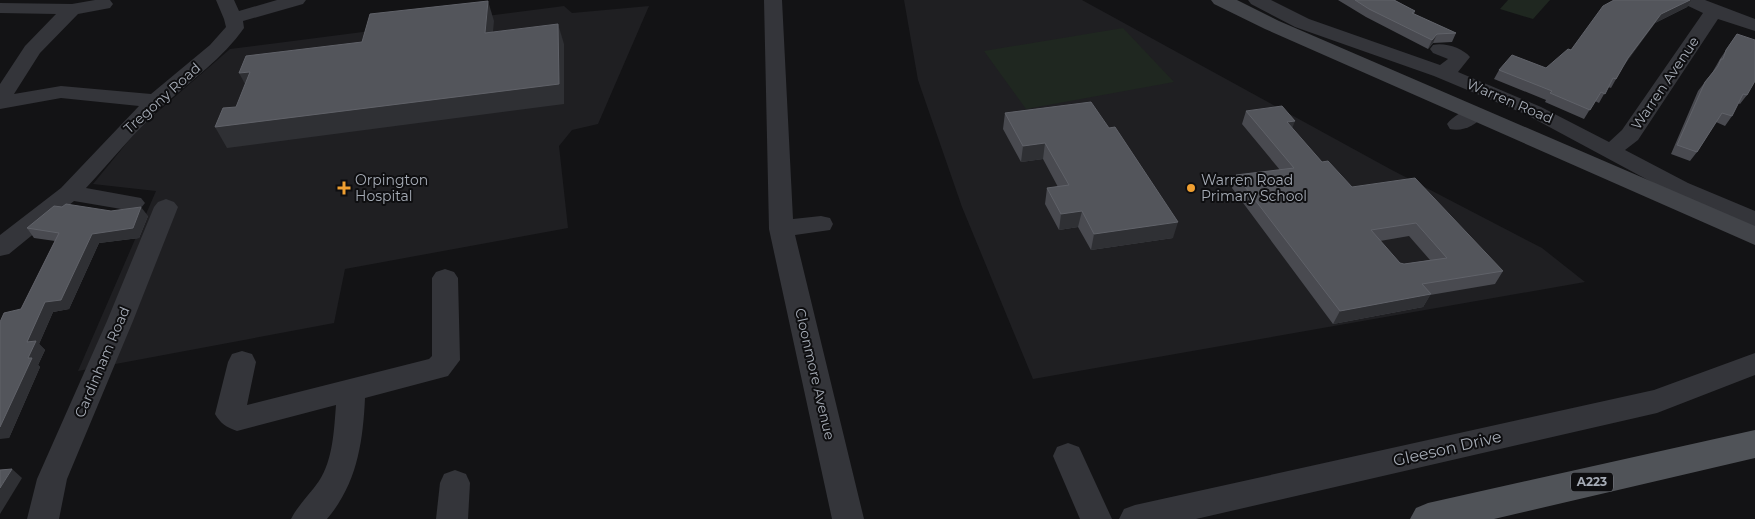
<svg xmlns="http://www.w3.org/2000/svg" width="1755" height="519" font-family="Montserrat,sans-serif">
<rect width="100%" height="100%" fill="#131315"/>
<g fill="#1f1f22">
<polygon points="904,0 1082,0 1390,169 1542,248 1585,282 1033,379 962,207 918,80"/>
<polygon points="564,6 572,13 649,6 598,124 572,130 559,146 568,228 345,269 334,323 78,371 156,191 93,184 139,128 230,49"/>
</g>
<g fill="#1f2720">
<polygon points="1508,0 1550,0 1533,19 1500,9"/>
<polygon points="1123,28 1174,82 1026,109 984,51"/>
</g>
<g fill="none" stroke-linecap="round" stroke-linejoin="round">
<g fill="#34353a" fill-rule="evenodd">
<path d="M95 0H110L113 4 110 8 78 14 40 53 14 94 61 86 151 94 210 45 226 27 224 19 216 0H234L239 11 277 0H306L303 4 243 21 244 28C223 58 192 80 165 104 136 130 112 160 86 188L141 198 145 203 141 208 133 211 74 201 9 254 0 256V235L61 188 139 106 61 98 0 109V84L25 46 56 14 0 13V3L72 4Z"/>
<polygon points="764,0 782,0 793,219 821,216 830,218 833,224 830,230 795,235 864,519 832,519 769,229"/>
<path d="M1248 0H1271L1309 19 1440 65 1448 59 1433 53 1430 49 1433 45C1444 42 1463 48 1470 57L1458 72 1541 107 1609 142 1622 130 1703 13 1684 4 1681 0H1705L1755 19V31L1718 19 1638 140 1625 150 1688 183 1755 211V228L1672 193 1527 115 1434 76 1295 27 1251 4Z"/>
<path d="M1474 108 1481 110 1485 114C1477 125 1463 132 1450 129L1447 124C1453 116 1464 110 1474 108Z"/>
<polygon points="166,199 174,202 178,207 133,321 67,479 59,519 27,519 37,479 107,321 154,207 158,202"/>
<path d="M445 269 454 272 458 278 460 360 448 376 365 398C363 442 357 484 327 519H291C298 505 310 494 319 481 333 460 334 430 336 405L237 431C226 427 221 424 215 414L228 362 232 354 242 351 252 354 256 362 247 405 429 359 432 356V278L436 272Z"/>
<polygon points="1755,353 1755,375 1657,413 1196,519 1119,519 1124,509 1135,505 1654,390"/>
<polygon points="1068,443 1079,447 1112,519 1080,519 1053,456 1057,447"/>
<polygon points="455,470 466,474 470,483 468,519 436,519 440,483 444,474"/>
</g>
<polygon fill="#424449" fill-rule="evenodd" points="1211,0 1237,0 1279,21 1755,226 1755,245 1265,29 1214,4"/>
<polygon fill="#505358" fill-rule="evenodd" points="1755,430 1755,458 1494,519 1410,519 1416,508 1428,503"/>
</g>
<g fill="#494a50" fill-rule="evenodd">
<polygon points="1338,0 1394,0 1415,11 1414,14 1456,33 1452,42 1433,43 1428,49 1366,17"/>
<polygon points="1614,0 1692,0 1687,7 1655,23 1625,63 1611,88 1608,87 1599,103 1595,101 1584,119 1545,102 1546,100 1494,79 1499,70 1546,68 1571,50"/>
<polygon points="1737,34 1747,95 1740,104 1738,103 1732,116 1725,126 1716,122 1697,152 1690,161 1671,154 1698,91 1712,73 1720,59"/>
<path d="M1246 111 1292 129 1322 162 1352 187 1503 271 1495 284 1430 295 1423 307 1333 324 1232 188 1236 175 1280 170 1242 124ZM1409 236 1430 260 1404 264 1400 263 1380 241Z"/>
<polygon points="1005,113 1173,238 1091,250 1078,227 1059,230 1045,204 1047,188 1058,187 1043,159 1021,162 1003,129"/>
<polygon points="148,216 139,238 99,243 69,309 53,312 39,344 45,350 38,365 40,367 9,438 21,309 55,241 34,238 27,228"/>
</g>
<g fill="#2f3034">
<polygon points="1690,0 1692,0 1687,7 1655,23 1623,67 1628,58 1661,14"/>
<polygon points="488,1 494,21 491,52 485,33"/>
<polygon points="558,24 564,44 564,104 227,148 215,127"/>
<polygon points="1437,34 1433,43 1428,49 1432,40"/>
<polygon points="250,72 250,93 239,73"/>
<polygon points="1295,121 1290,134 1287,122"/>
<polygon points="1045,143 1043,159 1021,162 1023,146"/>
<polygon points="141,207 148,216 139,238 99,243 69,309 53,312 39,344 45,350 38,365 40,367 9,438 0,439 0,427 28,358 27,342 45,302 92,234"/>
<polygon points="1082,211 1078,227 1059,230 1061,214"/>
<polygon points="1178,222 1173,238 1091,250 1094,234"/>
<polygon points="1431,294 1423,307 1333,324 1340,311"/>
<polygon points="12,469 22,478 0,514 0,488"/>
</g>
<g fill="#53555b" stroke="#606269" fill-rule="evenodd">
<polygon points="1355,0 1394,0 1415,11 1412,13 1456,33 1437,34 1432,40 1369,9"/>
<polygon points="1614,0 1690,0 1661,14 1628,58 1616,79 1613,78 1605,94 1601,92 1590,110 1550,93 1552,91 1499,70 1512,55 1546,68 1568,49 1571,50 1603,6"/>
<polygon points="488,1 485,33 558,24 559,84 215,127 223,108 236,107 250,72 239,73 246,56 362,42 370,14"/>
<polygon points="1737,34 1755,40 1755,81 1747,95 1743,94 1732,116 1722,113 1697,152 1677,145 1705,82 1718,66 1721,59 1723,59 1726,50"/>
<polygon points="1091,102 1109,128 1115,127 1178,222 1094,234 1082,211 1061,214 1047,188 1069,185 1045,143 1023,146 1005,113"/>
<path d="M1282 106 1295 121 1287 122 1322 162 1328 161 1352 187 1415 178 1503 271 1422 284 1431 294 1340 311 1236 175 1294 168 1246 111ZM1416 223 1447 258 1404 264 1400 263 1371 230Z"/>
<polygon points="66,204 111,211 141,207 133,228 92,234 61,300 45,302 27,342 36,341 28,358 32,358 0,427 0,322 4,313 21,309 59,233 27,228 54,206 62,207"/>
<polygon points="12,469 0,488 0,470"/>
</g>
<g fill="#ef9f31" stroke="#0e0e10" stroke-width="2">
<path d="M341.5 180.5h5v5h5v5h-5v5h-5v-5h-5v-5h5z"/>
<circle cx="1191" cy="188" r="5"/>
</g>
<g text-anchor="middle" stroke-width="4" stroke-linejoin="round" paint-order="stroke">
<rect fill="#0e0e10" stroke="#787c84" stroke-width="1" x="1571" y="472.5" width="42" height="19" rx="4"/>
<g font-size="12" font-weight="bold" fill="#a5abb5">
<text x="1592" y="486">A223</text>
</g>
<g font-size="14" fill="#a5abb5" stroke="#0e0e10">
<text transform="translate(1665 83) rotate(-56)" y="5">Warren Avenue</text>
<text transform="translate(162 98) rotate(-42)" y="5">Tregony Road</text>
<text transform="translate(1510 101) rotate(23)" y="5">Warren Road</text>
<text transform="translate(102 362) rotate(-67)" y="5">Cardinham Road</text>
<text transform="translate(815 374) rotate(77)" y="5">Cloonmore Avenue</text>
</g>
<g font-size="14" fill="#a5abb5" stroke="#0e0e10" text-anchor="start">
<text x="355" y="185">Orpington<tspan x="355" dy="16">Hospital</tspan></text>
<text x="1201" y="185">Warren Road<tspan x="1201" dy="16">Primary School</tspan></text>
</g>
<g font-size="16" fill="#a5abb5" stroke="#0e0e10">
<text transform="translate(1447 448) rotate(-13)" y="6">Gleeson Drive</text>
</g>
</g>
</svg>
